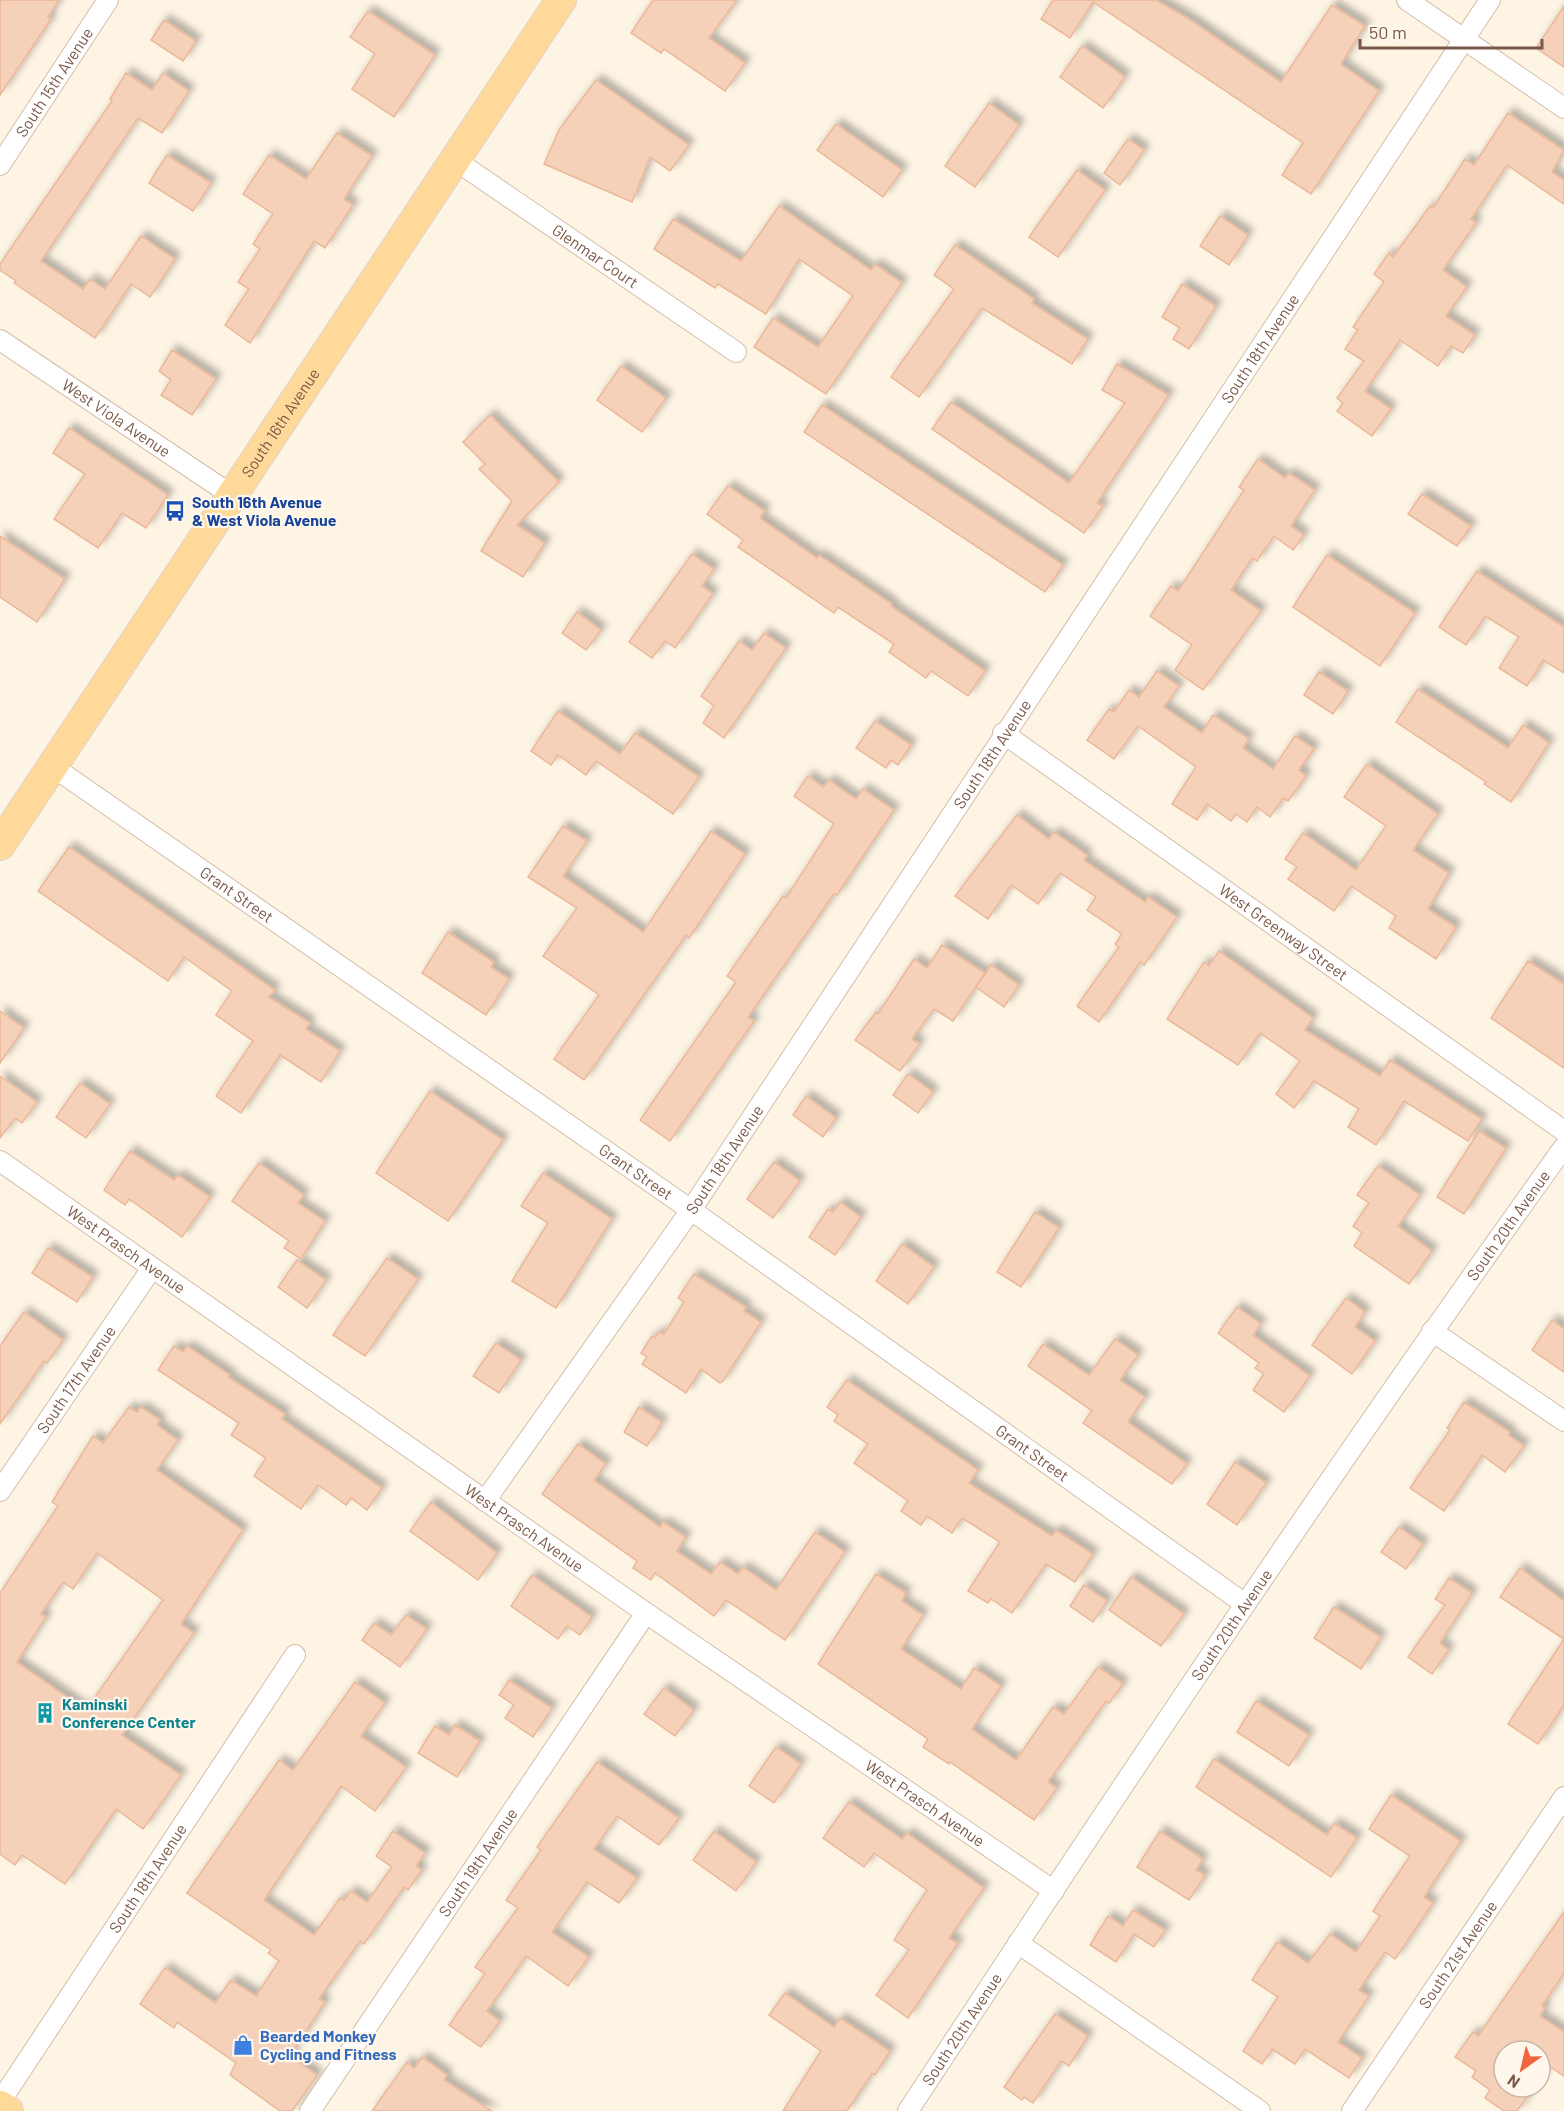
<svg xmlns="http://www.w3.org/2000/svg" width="1564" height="2111" font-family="Barlow,sans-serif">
<defs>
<filter id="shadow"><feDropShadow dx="5.5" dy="-5.5" stdDeviation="3" flood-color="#0004"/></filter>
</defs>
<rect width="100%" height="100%" fill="#fef4e4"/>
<g fill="#f6d1b9" stroke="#ebb798" stroke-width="1.5" fill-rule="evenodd" filter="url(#shadow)">
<polygon points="0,0 59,0 48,17 51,19 0,95"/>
<polygon points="653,0 737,0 709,38 745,63 725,91 664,49 661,53 631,33"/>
<polygon points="1053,0 1156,0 1186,17 1281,82 1332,5 1365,26 1341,64 1379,91 1311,194 1282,175 1303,143 1093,2 1070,38 1041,19"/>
<polygon points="1564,6 1564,67 1536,48"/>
<polygon points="368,11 435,55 394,117 352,89 375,54 350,37"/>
<polygon points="164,20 196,41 183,61 151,40"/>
<polygon points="1082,46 1125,77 1103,108 1060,77"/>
<polygon points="126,73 152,90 163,73 189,91 162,133 138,118 41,261 83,289 90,279 105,289 141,236 175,259 150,297 131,284 95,338 14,283 16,281 0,270 0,264 112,101 110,99"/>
<polygon points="596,80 689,145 670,171 650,157 632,202 544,164 559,130"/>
<polygon points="989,103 1019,125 975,187 945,166"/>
<polygon points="1508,113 1564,150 1552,172 1564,180 1564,204 1507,165 1471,219 1476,223 1443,270 1467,287 1446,316 1475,335 1463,353 1451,346 1438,366 1400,340 1365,391 1391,409 1372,436 1337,411 1343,403 1337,398 1364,361 1345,349 1358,330 1353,327 1384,282 1374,274 1389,253 1393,257 1430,206 1433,208 1465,159 1474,165"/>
<polygon points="836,124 902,170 883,197 817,150"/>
<polygon points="337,133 372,156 344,199 353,205 325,248 314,241 250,343 225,325 249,289 238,282 260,249 253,244 273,214 243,194 269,155 306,179"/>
<polygon points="1128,139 1144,150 1120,185 1104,173"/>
<polygon points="167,155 211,183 193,211 149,183"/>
<polygon points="1077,170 1105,190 1058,257 1029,237"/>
<polygon points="779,206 871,270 875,264 902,283 826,394 754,347 773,318 818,347 853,296 799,259 766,314 718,284 715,288 654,249 673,219 741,261"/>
<polygon points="1220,216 1248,235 1229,265 1200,246"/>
<polygon points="955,245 1034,299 1032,303 1088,339 1072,364 982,308 919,397 891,377 954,289 934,275"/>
<polygon points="1182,284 1216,306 1189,349 1173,339 1180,328 1162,317"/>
<polygon points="172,350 216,379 192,415 161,395 171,380 159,371"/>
<polygon points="1117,364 1169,395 1097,503 1103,506 1084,533 932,429 951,402 1069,483 1125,403 1102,390"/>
<polygon points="621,366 666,398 642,432 597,400"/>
<polygon points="822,405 1063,565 1045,592 804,432"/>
<polygon points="490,415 559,482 517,525 545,543 523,577 481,551 512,501 479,469 485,464 463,442"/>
<polygon points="69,428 168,495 146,528 122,513 98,548 54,519 85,474 53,453"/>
<polygon points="1258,459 1285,478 1289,473 1315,490 1291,526 1304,535 1293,550 1274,536 1257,561 1252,558 1231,590 1261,611 1203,690 1175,670 1192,645 1150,616 1171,586 1178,591 1244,490 1239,487"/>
<polygon points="728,486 765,511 760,518 817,558 819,555 892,604 891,606 985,671 968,696 931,671 926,678 889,652 894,644 838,607 834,613 738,547 743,540 707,514"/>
<polygon points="1422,494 1471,526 1457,546 1408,514"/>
<polygon points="0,536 65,579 37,622 0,597"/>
<polygon points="692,554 714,569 702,586 713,594 675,648 665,641 652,658 629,642"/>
<polygon points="1327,555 1415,613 1380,666 1293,607"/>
<polygon points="1477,571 1564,627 1564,673 1543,660 1527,686 1499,668 1519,637 1485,616 1466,645 1439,627"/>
<polygon points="577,612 601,630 586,650 562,633"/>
<polygon points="764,633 786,648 724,738 703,723 714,706 701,696 739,641 752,650"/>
<polygon points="1157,671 1179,686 1164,707 1202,733 1213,715 1249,739 1243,748 1273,769 1295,736 1314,749 1299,770 1306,776 1288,801 1283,798 1270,817 1257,807 1247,822 1236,814 1231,821 1207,804 1197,820 1172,804 1196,767 1138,726 1114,759 1087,740 1109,709 1114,712 1129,690 1139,697"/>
<polygon points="1319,672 1348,691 1333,714 1304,695"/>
<polygon points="1418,689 1508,748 1523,725 1549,743 1511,802 1484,784 1486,782 1396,722"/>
<polygon points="558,711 620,754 635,733 699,777 673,814 596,761 586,775 558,755 551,765 531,751"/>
<polygon points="875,721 911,745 898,765 891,760 886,768 856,748"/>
<polygon points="1367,764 1438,814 1413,850 1449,873 1428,909 1456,927 1436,959 1389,928 1396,916 1351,886 1334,911 1288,879 1297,867 1285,859 1303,833 1356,870 1386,826 1344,797"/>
<polygon points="808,776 823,787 829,780 856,799 863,789 894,810 837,895 834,894 748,1017 754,1021 670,1141 640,1120 736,982 727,976 783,896 786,898 834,824 794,796"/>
<polygon points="1017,815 1049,839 1054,832 1087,855 1084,860 1145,902 1148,897 1177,917 1144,965 1140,962 1099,1022 1077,1006 1119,947 1115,944 1122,934 1087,910 1096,897 1060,873 1038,904 1011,885 988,919 955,896"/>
<polygon points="563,826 587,841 563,876 643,932 711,831 745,854 689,938 686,935 584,1080 554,1059 599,995 543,956 577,908 528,877"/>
<polygon points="69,847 275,990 269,997 310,1023 306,1029 340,1051 321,1082 280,1055 241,1113 216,1096 253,1041 216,1015 232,991 184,957 168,981 38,891"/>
<polygon points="448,932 494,962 491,967 509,979 486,1015 422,973"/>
<polygon points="942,945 985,973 953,1021 934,1009 912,1039 920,1044 900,1071 855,1040 876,1012 878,1014 914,959 927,968"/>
<polygon points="1219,951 1313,1018 1305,1030 1380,1076 1390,1060 1482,1119 1468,1141 1404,1101 1376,1145 1348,1127 1359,1109 1314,1081 1294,1108 1276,1094 1300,1061 1260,1033 1238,1065 1167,1019 1204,962 1209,966"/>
<polygon points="1528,961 1564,984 1564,1068 1491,1018"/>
<polygon points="991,965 1019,985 1004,1007 976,987"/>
<polygon points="0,1011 24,1028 0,1063"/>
<polygon points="908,1074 933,1092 918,1113 893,1095"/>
<polygon points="0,1076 37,1102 22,1123 15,1118 0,1138"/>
<polygon points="80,1083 110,1104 86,1138 56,1117"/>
<polygon points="430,1091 503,1140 448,1221 376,1173"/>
<polygon points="806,1096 836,1118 823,1137 793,1115"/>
<polygon points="1479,1131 1506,1148 1464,1214 1437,1197"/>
<polygon points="130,1151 174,1180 178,1175 210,1197 182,1237 129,1199 125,1205 104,1190"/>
<polygon points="774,1162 800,1181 773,1218 747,1199"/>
<polygon points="259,1163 304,1195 298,1203 325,1221 301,1259 284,1248 289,1241 232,1201"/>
<polygon points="1378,1166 1420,1195 1398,1226 1432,1251 1409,1284 1354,1246 1362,1233 1353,1226 1369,1203 1357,1195"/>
<polygon points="543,1173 612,1219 556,1308 512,1281 548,1223 521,1206"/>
<polygon points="840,1202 861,1217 835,1255 809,1237 828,1209 833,1212"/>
<polygon points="1035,1212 1059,1228 1021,1287 997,1272"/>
<polygon points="902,1244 934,1267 908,1304 876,1281"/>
<polygon points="48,1248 93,1277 77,1302 32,1273"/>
<polygon points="387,1258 418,1279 365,1356 333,1335"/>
<polygon points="297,1260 326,1280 307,1308 278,1287"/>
<polygon points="694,1274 746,1307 744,1311 761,1322 723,1381 720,1383 701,1369 686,1393 642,1364 647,1357 641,1353 652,1336 655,1338 659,1332 664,1334 684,1302 678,1298"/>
<polygon points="1346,1298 1365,1312 1355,1327 1375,1341 1352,1374 1312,1345"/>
<polygon points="1237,1307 1261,1324 1253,1335 1310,1376 1284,1412 1253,1390 1264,1374 1255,1368 1259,1363 1218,1333"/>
<polygon points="24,1312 63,1340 47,1363 44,1361 0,1424 0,1346"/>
<polygon points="1552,1320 1564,1329 1564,1372 1532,1350"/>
<polygon points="1115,1339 1138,1355 1120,1380 1145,1397 1128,1422 1187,1464 1172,1484 1083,1423 1092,1411 1028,1366 1043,1344 1089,1375"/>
<polygon points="496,1343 521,1360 499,1393 473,1376"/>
<polygon points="174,1346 183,1352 187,1346 230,1375 228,1377 285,1414 282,1419 382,1488 367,1510 351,1498 346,1505 318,1485 301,1509 254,1476 266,1458 231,1435 239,1423 158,1370"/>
<polygon points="847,1380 978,1470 969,1483 1052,1536 1056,1530 1093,1554 1075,1582 1046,1564 1012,1613 991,1599 988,1603 968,1591 1000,1542 962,1518 952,1533 927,1516 921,1525 901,1511 908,1501 854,1463 868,1444 834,1421 838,1415 827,1407"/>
<polygon points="1464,1402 1510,1432 1509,1435 1524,1446 1505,1472 1482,1455 1444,1511 1410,1488 1450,1430 1447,1428"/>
<path d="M129 1407 137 1412 141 1407 160 1420 157 1425 178 1440 157 1470 243 1530 181 1624 194 1633 122 1735 181 1775 143 1829 116 1809 65 1884 22 1855 15 1865 0 1854V1593L58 1506 52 1502 93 1436 103 1443ZM97 1553 163 1600 86 1710 17 1662 46 1617 41 1614 63 1582 73 1589Z"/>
<polygon points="639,1407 662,1422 647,1446 624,1432"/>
<polygon points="578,1444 606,1464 594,1480 660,1527 663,1522 686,1537 677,1551 711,1574 720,1562 738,1574 743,1567 776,1590 815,1532 845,1552 785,1640 726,1600 714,1616 655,1573 651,1580 633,1568 637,1561 542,1494"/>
<polygon points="1235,1462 1266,1483 1237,1525 1207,1504"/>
<polygon points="431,1502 497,1553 478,1580 410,1531"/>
<polygon points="1399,1527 1423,1544 1406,1569 1381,1552"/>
<polygon points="1520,1568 1564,1601 1564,1639 1500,1597"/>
<polygon points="876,1574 906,1593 902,1601 923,1615 901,1649 961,1689 974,1668 1001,1686 972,1729 1016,1760 1053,1707 1064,1714 1098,1667 1123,1684 1109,1703 1106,1701 1048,1782 1057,1788 1034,1820 950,1762 949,1764 923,1747 928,1739 818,1664"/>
<polygon points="532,1575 592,1617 580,1635 567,1626 558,1639 511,1606"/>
<polygon points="1131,1577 1184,1614 1161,1646 1109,1610"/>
<polygon points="1449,1578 1472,1593 1440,1643 1449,1650 1432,1674 1408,1657 1445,1605 1435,1599"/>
<polygon points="1084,1585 1107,1601 1093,1622 1070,1606"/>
<polygon points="1334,1607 1381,1637 1361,1669 1314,1638"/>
<polygon points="406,1615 427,1629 400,1667 362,1640 374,1623 391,1635"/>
<polygon points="1564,1639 1564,1705 1538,1744 1508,1724"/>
<polygon points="509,1680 552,1708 533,1737 505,1718 514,1705 499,1695"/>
<polygon points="355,1682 385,1703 361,1736 406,1767 375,1811 341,1786 264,1900 314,1935 340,1898 344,1900 351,1891 367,1902 392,1867 376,1856 393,1831 425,1853 416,1866 422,1870 408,1890 404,1887 364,1944 360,1941 319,1999 325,2002 290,2056 317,2075 292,2111 280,2111 230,2075 236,2063 177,2022 174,2028 140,2004 165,1968 215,2003 231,1980 256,1996 279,1961 268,1953 271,1950 187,1893 279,1760 293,1770"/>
<polygon points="664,1688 694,1710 675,1736 644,1714"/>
<polygon points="1256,1701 1309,1735 1289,1766 1237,1732"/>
<polygon points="455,1725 480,1741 457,1777 418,1753 435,1726 449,1735"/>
<polygon points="776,1747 801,1764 774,1803 749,1786"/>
<polygon points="1214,1759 1327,1835 1334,1823 1357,1838 1331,1877 1196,1787"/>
<polygon points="597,1762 679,1818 659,1845 617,1816 594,1849 637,1878 619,1903 587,1882 552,1932 589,1957 568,1986 526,1956 487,2011 500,2021 481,2047 449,2025 485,1974 475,1967 518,1908 506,1900 541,1850 537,1847"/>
<polygon points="1391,1795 1461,1841 1424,1897 1433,1903 1395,1959 1385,1952 1359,1990 1369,1996 1338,2042 1362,2058 1349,2078 1305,2049 1295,2064 1272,2049 1262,2064 1243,2051 1278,1997 1252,1980 1277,1942 1308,1963 1330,1934 1356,1952 1380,1916 1373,1911 1410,1856 1369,1829"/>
<polygon points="849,1802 902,1839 907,1833 984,1888 949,1938 958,1943 908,2018 876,1995 909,1950 894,1940 927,1890 874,1853 864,1867 823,1838"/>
<polygon points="714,1831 756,1862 736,1891 693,1860"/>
<polygon points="1160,1831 1203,1859 1196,1870 1205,1875 1189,1900 1137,1867"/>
<polygon points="1133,1910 1165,1930 1154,1947 1134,1934 1116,1962 1090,1945 1108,1916 1123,1926"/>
<polygon points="1564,1912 1564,1973 1542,2006 1545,2008 1540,2016 1564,2032 1564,2076 1549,2066 1540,2078 1540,2051 1504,2051 1504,2087 1534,2087 1517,2111 1504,2111 1485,2098 1490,2090 1472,2077 1476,2071 1455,2057 1473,2032 1478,2036"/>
<polygon points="785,1993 834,2027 840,2018 890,2051 875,2075 872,2073 847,2111 783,2111 821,2051 769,2015"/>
<polygon points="1055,2014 1088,2036 1069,2066 1061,2061 1033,2103 1024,2097 1022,2100 1004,2087"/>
<polygon points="422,2057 447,2075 444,2080 492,2111 372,2111 407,2062 414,2068"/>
</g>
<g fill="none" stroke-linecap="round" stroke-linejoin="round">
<g stroke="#d4bdab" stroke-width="22">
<g id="minor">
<polyline points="1407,0 1564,108"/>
<path id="s1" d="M455 160 736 352"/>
<path id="s2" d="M0 165 108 0"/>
<path id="s3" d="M0 340 233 496"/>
<path id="s4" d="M1003 733 1564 1131"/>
<path id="s5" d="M52 766 691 1210 1245 1604"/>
<path id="s6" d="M0 1161 646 1613 1054 1891"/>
<polyline points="1432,1331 1564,1421"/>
<path id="s7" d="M0 1491 152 1268"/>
<path id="s8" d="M485 1501 691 1210 1490 0"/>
<polyline points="1018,1943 1260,2111"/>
<path id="s9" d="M0 2102 295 1655"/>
<path id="s10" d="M310 2111 646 1613"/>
<path id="s11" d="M908 2111C1121 1786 1337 1463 1564 1147"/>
<path id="s12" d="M1352 2111 1564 1797"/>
</g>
</g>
<g stroke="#dcd4cf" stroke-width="32">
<g id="primary">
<path id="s13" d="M0 845 561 0"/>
<polyline points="0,2106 8,2111"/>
</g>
</g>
<use href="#minor" stroke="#fff" stroke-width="20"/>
<use href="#primary" stroke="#ffd99a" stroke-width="30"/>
</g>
<defs>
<g id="bus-bare" transform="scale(1.62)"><path d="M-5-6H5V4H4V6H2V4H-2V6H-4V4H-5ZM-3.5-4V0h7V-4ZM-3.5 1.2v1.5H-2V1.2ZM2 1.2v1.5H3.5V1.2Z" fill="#1a4fb4" stroke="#fff7ec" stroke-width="2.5" paint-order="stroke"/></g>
<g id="building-bare" transform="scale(1.62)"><path d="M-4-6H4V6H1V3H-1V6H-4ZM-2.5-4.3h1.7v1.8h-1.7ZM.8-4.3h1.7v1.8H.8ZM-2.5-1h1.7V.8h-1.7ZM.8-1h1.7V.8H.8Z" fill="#0f9aa8" stroke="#fff7ec" stroke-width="2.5" paint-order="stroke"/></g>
<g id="shop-bare" transform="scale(1.62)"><path d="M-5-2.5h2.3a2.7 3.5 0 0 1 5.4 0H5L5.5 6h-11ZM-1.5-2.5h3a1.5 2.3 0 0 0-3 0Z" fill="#3f7fe0" stroke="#fff7ec" stroke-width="2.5" paint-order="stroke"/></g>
</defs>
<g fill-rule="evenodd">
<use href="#bus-bare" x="175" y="511"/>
<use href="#building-bare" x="45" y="1713"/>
<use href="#shop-bare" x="243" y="2045"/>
</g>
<g text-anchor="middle" stroke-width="4.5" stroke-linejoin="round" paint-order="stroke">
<g font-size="16" fill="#7a5847" stroke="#fff7ec">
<text dy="6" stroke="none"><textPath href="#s2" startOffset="99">South 15th Avenue</textPath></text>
<text dy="6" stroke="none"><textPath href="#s1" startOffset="170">Glenmar Court</textPath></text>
<text dy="6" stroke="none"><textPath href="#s8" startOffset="1389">South 18th Avenue</textPath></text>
<text dy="6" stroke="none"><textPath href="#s3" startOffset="140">West Viola Avenue</textPath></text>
<text dy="6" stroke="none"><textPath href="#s13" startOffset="507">South 16th Avenue</textPath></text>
<text dy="6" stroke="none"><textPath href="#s8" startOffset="903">South 18th Avenue</textPath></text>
<text dy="6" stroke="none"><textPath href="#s5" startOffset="225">Grant Street</textPath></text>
<text dy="6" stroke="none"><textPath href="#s4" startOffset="344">West Greenway Street</textPath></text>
<text dy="6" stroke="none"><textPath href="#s8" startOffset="417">South 18th Avenue</textPath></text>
<text dy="6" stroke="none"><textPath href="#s5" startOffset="711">Grant Street</textPath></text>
<text dy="6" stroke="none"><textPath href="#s11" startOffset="1070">South 20th Avenue</textPath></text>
<text dy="6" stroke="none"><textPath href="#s6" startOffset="154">West Prasch Avenue</textPath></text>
<text dy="6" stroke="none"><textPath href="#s7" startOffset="135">South 17th Avenue</textPath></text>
<text dy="6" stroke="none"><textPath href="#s5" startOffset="1197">Grant Street</textPath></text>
<text dy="6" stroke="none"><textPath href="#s6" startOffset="640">West Prasch Avenue</textPath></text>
<text dy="6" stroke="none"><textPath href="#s11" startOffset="584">South 20th Avenue</textPath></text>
<text dy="6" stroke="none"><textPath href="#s6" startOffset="1126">West Prasch Avenue</textPath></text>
<text dy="6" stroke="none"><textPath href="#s10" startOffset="300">South 19th Avenue</textPath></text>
<text dy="6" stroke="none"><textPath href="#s9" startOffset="268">South 18th Avenue</textPath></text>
<text dy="6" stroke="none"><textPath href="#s12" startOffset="189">South 21st Avenue</textPath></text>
<text dy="6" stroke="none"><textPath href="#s11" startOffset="98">South 20th Avenue</textPath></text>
</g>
<g font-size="16" font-weight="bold" fill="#164399" stroke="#fff7ec" text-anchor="start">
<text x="192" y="508">South 16th Avenue<tspan x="192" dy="18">&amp; West Viola Avenue</tspan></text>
</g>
<g font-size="16" font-weight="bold" fill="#0d838f" stroke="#fff7ec" text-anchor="start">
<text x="62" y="1710">Kaminski<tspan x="62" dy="18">Conference Center</tspan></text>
</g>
<g font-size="16" font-weight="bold" fill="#366cbe" stroke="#fff7ec" text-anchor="start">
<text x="260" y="2042">Bearded Monkey<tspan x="260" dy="18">Cycling and Fitness</tspan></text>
</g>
</g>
<g transform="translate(1522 2069) rotate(214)"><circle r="28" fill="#fff7ec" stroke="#cab7aa" stroke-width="1.5"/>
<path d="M0-4.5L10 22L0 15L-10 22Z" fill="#f3653e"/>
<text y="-9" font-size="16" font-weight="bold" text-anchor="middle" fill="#7a5847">N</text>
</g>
<path d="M1360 39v9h182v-9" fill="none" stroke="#7a5847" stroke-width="3"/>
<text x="1369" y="39" font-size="18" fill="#7a5847" stroke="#fff7ec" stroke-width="4.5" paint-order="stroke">50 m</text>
</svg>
